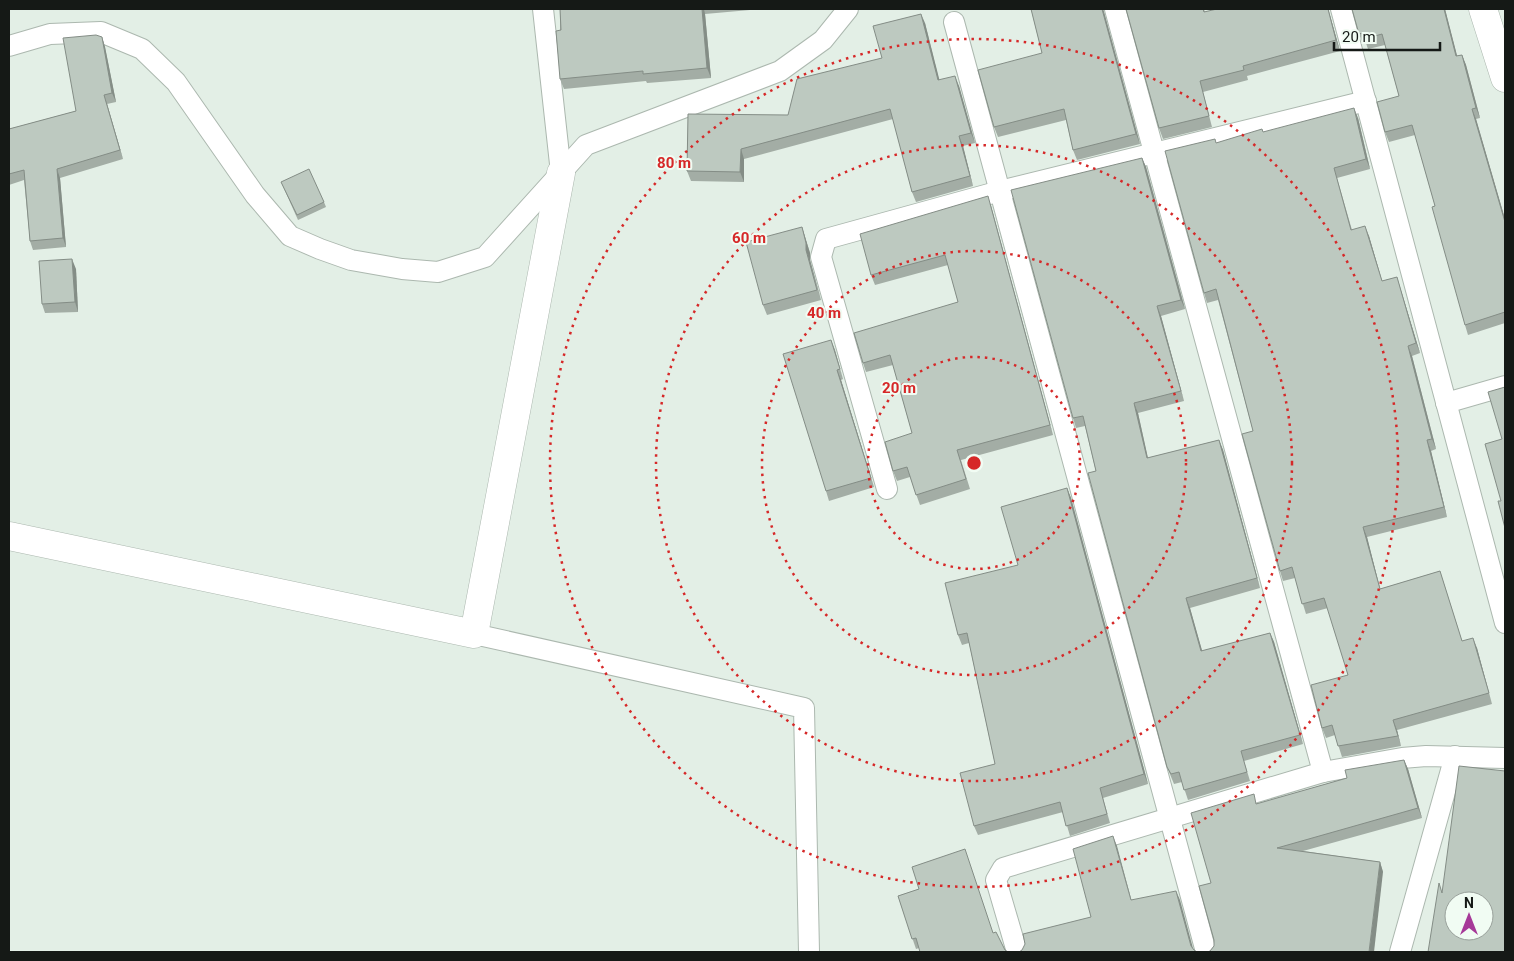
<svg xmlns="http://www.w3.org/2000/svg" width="1514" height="961" font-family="Roboto,sans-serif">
<rect width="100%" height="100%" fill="#e3efe6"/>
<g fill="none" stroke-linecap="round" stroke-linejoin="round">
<g stroke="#acb8af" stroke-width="22">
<g id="lane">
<polyline points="543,9 561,173"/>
<polyline points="1115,9 1323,772"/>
<polyline points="1341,9 1505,623"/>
<polyline points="954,22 1206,952"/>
<polyline points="9,46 50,34 101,32 142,49 176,82 255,195 290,236 320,249 351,260 402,269 438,272 485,257 586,145 780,71 823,40 848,9"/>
<polyline points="1446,403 1505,386"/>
<polyline points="887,489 821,257 826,239 1000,191 1366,101"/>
<polyline points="474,634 804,708 809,952"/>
<polyline points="1017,952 996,880 1003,868 1323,772 1402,758 1426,756 1505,758"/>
<polyline points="1400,952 1455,756"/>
</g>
</g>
<g stroke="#acb8af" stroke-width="29">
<polyline id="street" points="9,536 474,634 561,173"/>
</g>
<g stroke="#acb8af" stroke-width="29">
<polyline id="secondary" points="1483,9 1505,78"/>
</g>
<use href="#lane" stroke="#fff" stroke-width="20"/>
<use href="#street" stroke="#fff" stroke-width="28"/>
<use href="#secondary" stroke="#fff" stroke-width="28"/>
</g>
<g fill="#a3ada5">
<polygon points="560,9 761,9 705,14 711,78 647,83 646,81 564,89 560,79"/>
<polygon points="1031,9 1103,9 1104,12 1140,144 1077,160 1073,150 1066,120 998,137 994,127 1042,53"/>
<polygon points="1126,9 1204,9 1205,12 1329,9 1329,12 1340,51 1247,76 1248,80 1203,92 1212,127 1163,139 1159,128"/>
<polygon points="1445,9 1457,56 1462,55 1466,65 1480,118 1476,119 1505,219 1505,323 1468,335 1465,325 1435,206 1415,135 1389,142 1385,132 1399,96 1385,45 1368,49 1366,43 1363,44 1359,34"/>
<polygon points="925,23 939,80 959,86 975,143 963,146 973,186 916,202 912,192 893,119 744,159 744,182 691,181 687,171 788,115 882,58"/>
<polygon points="102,37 105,47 116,102 107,104 123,159 60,178 66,247 33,250 30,241 24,180 9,185 9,129 76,111"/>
<polygon points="1358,118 1370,169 1337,178 1352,230 1369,236 1382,281 1397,277 1400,287 1420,353 1412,356 1436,449 1431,451 1447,517 1367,537 1380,589 1440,571 1462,641 1477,648 1492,704 1397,730 1401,746 1342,757 1335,735 1326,738 1322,728 1348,675 1328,608 1306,614 1295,578 1283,581 1280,571 1253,431 1218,300 1207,303 1204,293 1216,143 1264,132"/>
<polygon points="1142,158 1146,167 1185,309 1161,316 1184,401 1138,413 1148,458 1219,440 1223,450 1260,588 1190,608 1202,651 1270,633 1274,642 1303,744 1244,761 1250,781 1188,800 1182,782 1174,784 1167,767 1085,426 1076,428 1073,418"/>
<polygon points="281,182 324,202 326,207 298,220"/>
<polygon points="991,206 1053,435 961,460 970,489 920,505 910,477 897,481 893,471 912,433 893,365 866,372 863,363 958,302 948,265 875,285 871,275"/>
<polygon points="802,227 810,253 810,260 821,300 767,315 763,305"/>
<polygon points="76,269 78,312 45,313 42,304"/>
<polygon points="831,340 843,379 841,380 874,487 829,501 826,491"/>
<polygon points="1067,488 1071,498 1148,784 1103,798 1110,823 1070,836 1063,812 978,835 974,826 995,764 969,643 962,645 958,635 1018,565"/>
<polygon points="1404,760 1408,769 1422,818 1303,851 1380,862 1383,872 1210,951 1214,946 1214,940 1211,883 1257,804 1347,778"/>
<polygon points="919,889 919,948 916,949 898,896"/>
</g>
<g fill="#848d86">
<polygon points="702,9 704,9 705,14 711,78 707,68"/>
<polygon points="1102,9 1103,9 1104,12 1140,144 1136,134"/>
<polygon points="1328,9 1329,9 1329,12 1340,51 1336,40"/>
<polygon points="1444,9 1445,9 1460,67 1456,56"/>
<polygon points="921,14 925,23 942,90 938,80"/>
<polygon points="102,37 105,47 116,102 112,93"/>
<polygon points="1462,55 1466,65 1480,118 1476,108"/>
<polygon points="955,76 959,86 975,143 971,133"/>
<polygon points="104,95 107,104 123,159 120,150"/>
<polygon points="1354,108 1358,118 1370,169 1366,159"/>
<polygon points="1472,109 1476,119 1505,219 1505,222"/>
<polygon points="959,136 963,146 973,186 970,176"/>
<polygon points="741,149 744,159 744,182 740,172"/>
<polygon points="1142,158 1146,167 1185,309 1181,300"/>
<polygon points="57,169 60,178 66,247 63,238"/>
<polygon points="988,196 991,206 1053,435 1050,425"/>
<polygon points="1365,226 1369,236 1385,291 1382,281"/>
<polygon points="802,227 810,253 810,260 821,300 806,250"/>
<polygon points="72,259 76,269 78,312 75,302"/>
<polygon points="1397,277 1400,287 1420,353 1416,343"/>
<polygon points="1157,306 1161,316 1184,401 1181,391"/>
<polygon points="831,340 835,350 843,379 840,369"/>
<polygon points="1408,346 1412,356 1436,449 1432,439"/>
<polygon points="837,370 841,380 874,487 871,478"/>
<polygon points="1134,403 1138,413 1150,468 1147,458"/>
<polygon points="1219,440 1223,450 1260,588 1257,578"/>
<polygon points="1427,440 1431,451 1447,517 1444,507"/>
<polygon points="1067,488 1071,498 1148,784 1144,774"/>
<polygon points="1363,527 1367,537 1383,600 1380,589"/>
<polygon points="1186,598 1190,608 1205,661 1201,651"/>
<polygon points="1270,633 1274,642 1303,744 1300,735"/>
<polygon points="1473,638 1477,648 1492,704 1489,693"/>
<polygon points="1393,720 1397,730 1401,746 1398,736"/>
<polygon points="1404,760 1408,769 1422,818 1418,808"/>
<polygon points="1113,836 1117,846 1134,910 1131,900"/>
<polygon points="1380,862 1383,872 1374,952 1369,952"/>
<polygon points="1176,891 1180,900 1194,952 1191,946"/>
</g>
<g fill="#bdc9c0" stroke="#848d86" fill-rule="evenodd">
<polygon points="560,9 702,9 707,68 643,74 643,71 560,79 556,31 561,30"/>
<polygon points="1031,9 1102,9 1136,134 1073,150 1064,109 994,127 978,70 1042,53"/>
<polygon points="1126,9 1203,9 1204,12 1217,9 1328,9 1336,40 1243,66 1244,70 1200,81 1209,116 1159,128"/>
<polygon points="1352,9 1444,9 1456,56 1462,55 1476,108 1472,109 1505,222 1505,312 1465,325 1432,207 1435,206 1412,125 1385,132 1377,102 1399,96 1382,34 1364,39 1362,33 1359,34"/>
<polygon points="921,14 938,80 955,76 971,133 959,136 970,176 912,192 890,109 741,149 740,172 687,171 688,114 788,115 797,79 882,58 873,26"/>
<polygon points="96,35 102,37 112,93 104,95 120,150 57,169 63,238 30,241 24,170 9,174 9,129 76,111 63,38"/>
<polygon points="1354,108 1366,159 1334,168 1351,230 1365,226 1382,281 1397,277 1416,343 1408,346 1432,439 1427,440 1444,507 1363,527 1380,589 1440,571 1462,641 1473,638 1489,693 1393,720 1398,736 1338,746 1332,725 1322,728 1311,685 1348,675 1324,598 1302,604 1292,567 1280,571 1242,434 1253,431 1216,289 1204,293 1165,151 1215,139 1216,143 1262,129 1263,132"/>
<polygon points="1142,158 1181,300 1157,306 1181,391 1134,403 1147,458 1219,440 1257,578 1186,598 1201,651 1270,633 1300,735 1241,751 1247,772 1184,790 1179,772 1171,774 1167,767 1088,473 1096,471 1083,416 1073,418 1011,190"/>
<polygon points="309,169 324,202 297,215 281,182"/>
<polygon points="988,196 1050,425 957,450 966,479 916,495 907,467 893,471 885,442 912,433 890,355 863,363 854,333 958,302 945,255 871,275 860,234"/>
<polygon points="802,227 806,243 806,250 817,290 763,305 746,242"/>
<polygon points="72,259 75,302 42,304 39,261"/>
<polygon points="831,340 840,369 837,370 871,478 826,491 783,354"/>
<polygon points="1505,387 1505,528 1498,501 1501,501 1485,444 1502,439 1488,392"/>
<polygon points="1067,488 1144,774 1100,788 1107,814 1066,826 1060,802 974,826 960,773 995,764 967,633 958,635 945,583 1018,565 1001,507"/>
<polygon points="1404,760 1418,808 1277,848 1380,862 1369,952 1208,952 1210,951 1214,946 1214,940 1199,886 1211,883 1191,813 1254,794 1256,804 1347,778 1345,770"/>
<path d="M1459 766 1505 771V952H1428L1439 883 1442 893ZM1454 901H1484V931H1454Z"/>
<polygon points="1113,836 1131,900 1176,891 1191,946 1194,950 1197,952 1019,952 1022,950 1025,944 1023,934 1091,917 1073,849"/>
<polygon points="965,849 993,933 996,932 1005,950 1008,952 920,952 916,938 912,939 898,896 919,889 912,867"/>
</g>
<g fill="none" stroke="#d62828" stroke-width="2.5" stroke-dasharray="2.5 5">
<circle cx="974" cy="463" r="106"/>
<circle cx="974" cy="463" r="212"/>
<circle cx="974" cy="463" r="318"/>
<circle cx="974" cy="463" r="424"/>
</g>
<circle cx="974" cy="463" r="8" fill="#d62828" stroke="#f1fcf3" stroke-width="2.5"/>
<g font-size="15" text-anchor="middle" font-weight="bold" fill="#d62828" stroke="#f1fcf3" stroke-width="4" stroke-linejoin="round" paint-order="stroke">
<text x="674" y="168">80 m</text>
<text x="749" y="243">60 m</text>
<text x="824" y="318">40 m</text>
<text x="899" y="393">20 m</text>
</g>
<rect width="1514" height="961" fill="none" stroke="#151916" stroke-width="20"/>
<g transform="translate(1469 916)"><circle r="24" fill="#f1fcf3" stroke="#99a19b"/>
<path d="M0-4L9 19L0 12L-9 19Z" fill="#a63998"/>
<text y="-8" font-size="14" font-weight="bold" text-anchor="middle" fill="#151916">N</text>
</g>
<path d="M1334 42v8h106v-8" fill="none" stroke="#151916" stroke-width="2.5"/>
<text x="1342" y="42" font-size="15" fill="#151916" stroke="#f1fcf3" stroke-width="4" paint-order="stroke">20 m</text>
</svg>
